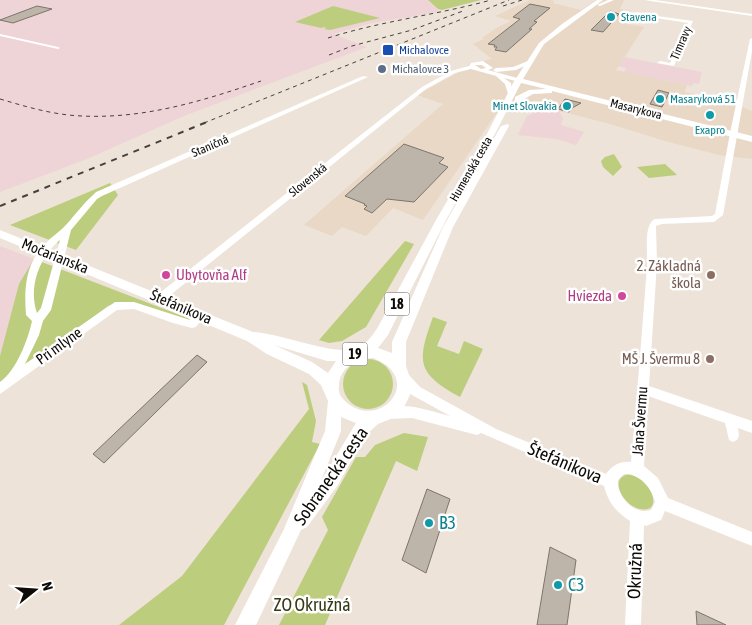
<svg xmlns="http://www.w3.org/2000/svg" width="752" height="625" font-family="'Asap Condensed',sans-serif">
<rect width="100%" height="100%" fill="#ede3d8"/>
<polygon fill="#e9d8c6" points="530,0 551,0 554,1 553,3 581,10 596,0 624,0 620,9 631,11 623,23 644,27 616,70 687,85 685,92 732,103 752,111 752,159 719,155 665,141 610,124 560,111 558,109 496,114 423,220 393,208 366,236 342,227 332,236 304,225 443,104 417,95 461,71 471,63 492,59 473,44 484,39 482,38 496,28 511,21 495,16"/>
<g fill="#eed3d7">
<polygon points="0,0 428,0 440,12 372,23 333,34 367,47 184,116 87,159 0,192"/>
<polygon points="624,57 702,72 699,84 693,83 692,86 624,72 626,68 618,66"/>
<polygon points="558,109 563,119 561,125 584,132 576,145 556,139 518,135 527,116 539,111"/>
<polygon points="0,246 34,259 0,356"/>
</g>
<g fill="#bdcd7e">
<polygon points="428,0 481,0 442,10 438,9"/>
<polygon points="333,6 380,18 330,30 324,29 326,28 325,27 321,28 295,22"/>
<polygon points="614,154 622,167 613,176 603,167 601,161 605,157"/>
<polygon points="665,164 677,175 649,178 637,167"/>
<polygon points="110,183 118,195 76,250 10,225"/>
<polygon points="405,241 414,244 366,327 342,341 329,343 319,340"/>
<polygon points="34,259 190,319 188,320 138,304 120,302 108,306 0,385 0,356 19,284"/>
<path d="M433 317 447 322 437 346 459 354 464 341 483 349 460 397C416 373 417 361 433 317Z"/>
<circle cx="368" cy="384" r="25"/>
<polygon points="302,382 307,385 316,421 312,442 320,444 224,625 119,625 182,576 309,409"/>
<polygon points="404,433 428,437 417,471 396,461 325,625 279,625 328,530 322,517 356,457 365,457 375,445"/>
<path d="M632 474C635 476 640 477 643 479 652 487 662 513 640 509 623 506 606 475 632 474Z"/>
</g>
<g fill="#beb5aa" stroke="#7d756b">
<polygon points="530,4 550,8 534,21 537,22 529,29 532,29 506,52 495,50 497,47 494,47 495,45 488,44 520,19 513,17"/>
<polygon points="37,6 52,9 13,23 0,20"/>
<polygon points="610,11 619,14 603,32 591,30"/>
<polygon points="658,90 669,93 662,107 650,104"/>
<polygon points="565,99 581,103 572,108 569,112 558,109"/>
<polygon points="404,144 444,158 439,163 448,167 414,202 387,199 372,213 364,209 367,206 364,205 365,204 345,196"/>
<polygon points="197,355 207,362 104,463 93,454"/>
<polygon points="427,489 450,499 426,573 402,560"/>
<polygon points="550,547 576,560 567,625 537,625"/>
<polygon points="696,611 726,625 697,625"/>
</g>
<g fill="none" stroke-linecap="round" stroke-linejoin="round">
<g fill="#fff" fill-rule="evenodd">
<polygon points="608,0 614,0 600,6 597,5"/>
<polygon points="644,0 655,0 752,14 752,16"/>
<polygon points="628,12 693,21 674,66 657,63 660,61 670,63 688,23 630,14"/>
<polygon points="0,34 58,47 60,48 58,49 0,36"/>
<path d="M752 38V51L723 215 714 222 662 224 656 226 657 263 649 386 752 421V433L738 428 739 436 737 440 733 442 729 440 725 423 648 396 644 466 658 478 668 498 752 532V546L665 511 661 520 646 526 644 525 641 625H625L630 521C616 512 608 502 604 486L481 433 477 435 412 418 388 419 384 417 382 413 384 409C405 401 430 411 450 416L412 395 399 379 401 375 405 374 409 375 420 387 496 429 606 474C613 465 620 461 631 462 637 396 642 332 647 266 648 254 643 224 655 219L712 216 715 214 731 128 750 39ZM624 474C640 474 651 487 655 502L651 510C635 516 616 496 618 480Z"/>
<path d="M483 61 493 68 488 70 521 79 522 80 519 82 504 78 511 83 513 97H509L505 84 496 76 471 69 455 73 426 89 163 301H157L155 298 157 295 422 87 451 71 469 66 471 63ZM475 65H482L486 68 481 69Z"/>
<polygon points="528,61 533,62 516,70 496,72 493,70 496,68 513,67"/>
<path d="M363 76 368 77 102 196 97 199 71 230 51 310 43 321 39 335 25 364 115 302H134L190 320C194 315 197 310 204 312L205 315 196 327 192 328 173 323 134 309 117 310 0 394V382C16 371 28 340 32 321L26 315C24 289 25 263 46 243 51 237 58 233 63 228 73 218 81 206 92 196L96 192ZM60 240 41 308 37 313C28 288 39 257 60 240Z"/>
</g>
<path fill="#fff" fill-rule="evenodd" d="M597 0H603L544 44 523 79 752 136V142L552 91V93L533 94 521 101H515V97L529 90 546 89 521 83 496 132 446 220 388 335 378 348 392 353V342L443 227 501 126 508 124 509 126 453 227 406 342V366L411 381V393L403 409 393 418 378 424 365 436 338 485 307 527 301 530 256 625H235L284 529 325 431 328 401 321 385 309 374 267 354 247 341 0 238V230L253 332C280 333 336 357 356 348 367 344 372 336 378 327L436 220 488 132 513 83 539 43 562 24ZM274 345 327 361H336L328 373 312 362ZM373 358C427 379 378 434 344 400 340 396 338 392 339 387 339 367 356 360 373 358ZM341 417 356 423 321 481 341 431Z"/>
<g stroke="#45413b" stroke-width="1" stroke-dasharray="4 4" stroke-linecap="butt">
<polyline points="503,6 522,0"/>
<path d="M328 38C381 21 437 15 491 0"/>
<polyline points="329,55 352,46 412,30 463,11"/>
<path d="M0 99C27 107 54 115 82 116 144 119 203 101 261 81"/>
<polyline points="204,123 509,0"/>
</g>
<polyline stroke="#45413b" stroke-width="2" stroke-dasharray="6 6" stroke-linecap="butt" points="0,206 207,122"/>
</g>
<g fill="#0f9aa8" stroke="#fff" stroke-width="2">
<circle cx="611" cy="17" r="5"/>
<circle cx="660" cy="99" r="5"/>
<circle cx="567" cy="106" r="5"/>
<circle cx="710" cy="115" r="5"/>
<circle cx="429" cy="523" r="5"/>
<circle cx="558" cy="585" r="5"/>
</g>
<rect fill="#1a4fb4" stroke="#fff" stroke-width="2" x="382" y="44" width="12" height="12" rx="2.5"/>
<circle fill="#5c6f8a" stroke="#fff" stroke-width="2" cx="382" cy="69" r="5"/>
<g fill="#d1479c" stroke="#fff" stroke-width="2">
<circle cx="166" cy="275" r="5"/>
<circle cx="622" cy="296" r="5"/>
</g>
<g fill="#8d6e63" stroke="#fff" stroke-width="2">
<circle cx="711" cy="275" r="5"/>
<circle cx="710" cy="359" r="5"/>
</g>
<g text-anchor="middle" stroke-width="5" stroke-linejoin="round" paint-order="stroke">
<g font-size="12" fill="#0d838f" stroke="#fff" text-anchor="start">
<text x="621" y="21">Stavena</text>
<text x="670" y="103">Masaryková 51</text>
<text x="557" y="110" text-anchor="end">Minet Slovakia</text>
<text x="710" y="134" text-anchor="middle">Exapro</text>
</g>
<g font-size="12" fill="#0e0b07" stroke="#fff">
<text transform="translate(681 43) rotate(-67)" y="4">Timravy</text>
<text transform="translate(636 109) rotate(14)" y="4">Masarykova</text>
<text transform="translate(210 146) rotate(-23)" y="4">Staničná</text>
<text transform="translate(471 169) rotate(-60)" y="4">Humenská cesta</text>
<text transform="translate(308 180) rotate(-39)" y="4">Slovenská</text>
</g>
<g font-size="12" fill="#164399" stroke="#fff" text-anchor="start">
<text x="399" y="54">Michalovce</text>
</g>
<g font-size="12" fill="#4e5e75" stroke="#fff" text-anchor="start">
<text x="392" y="73">Michalovce 3</text>
</g>
<g fill="#fff" stroke="#565451" stroke-width="1">
<rect x="384.5" y="292.5" width="25" height="23" rx="4"/>
<rect x="342.5" y="342.5" width="25" height="23" rx="4"/>
</g>
<g font-size="14" font-weight="bold" fill="#0e0b07">
<text x="397" y="309">18</text>
<text x="355" y="359">19</text>
</g>
<g font-size="15" fill="#0e0b07" stroke="#fff">
<text transform="translate(55 256) rotate(22)" y="5">Močarianska</text>
<text transform="translate(181 307) rotate(23)" y="5">Štefánikova</text>
<text transform="translate(59 346) rotate(-36)" y="5">Pri mlyne</text>
<text transform="translate(640 421) rotate(-86)" y="5">Jána Švermu</text>
</g>
<g font-size="15" fill="#785e54" stroke="#fff" text-anchor="end">
<text x="701" y="271">2. Základná<tspan x="701" dy="17">škola</tspan></text>
<text x="700" y="364">MŠ J. Švermu 8</text>
</g>
<g font-size="15" fill="#b23c85" stroke="#fff" text-anchor="start">
<text x="176" y="280">Ubytovňa Alf</text>
<text x="612" y="301" text-anchor="end">Hviezda</text>
</g>
<g font-size="18" fill="#0e0b07" stroke="#fff">
<text transform="translate(565 463) rotate(23)" y="6">Štefánikova</text>
<text transform="translate(331 476) rotate(-55)" y="6">Sobranecká cesta</text>
<text transform="translate(635 571) rotate(-88)" y="6">Okružná</text>
</g>
<g font-size="18" fill="#0d838f" stroke="#fff" text-anchor="start">
<text x="439" y="529">B3</text>
<text x="568" y="591">C3</text>
</g>
<g font-size="18" fill="#353b15" stroke="#fff">
<text x="312" y="611">ZO Okružná</text>
</g>
</g>
<g transform="translate(35 590) rotate(73)" stroke="#ffffff" stroke-width="4" paint-order="stroke">
<path d="M0-4L9 19L0 12L-9 19Z" fill="#0e0b07"/>
<text y="-8" font-size="14" font-weight="bold" text-anchor="middle" fill="#0e0b07">N</text>
</g>
</svg>
